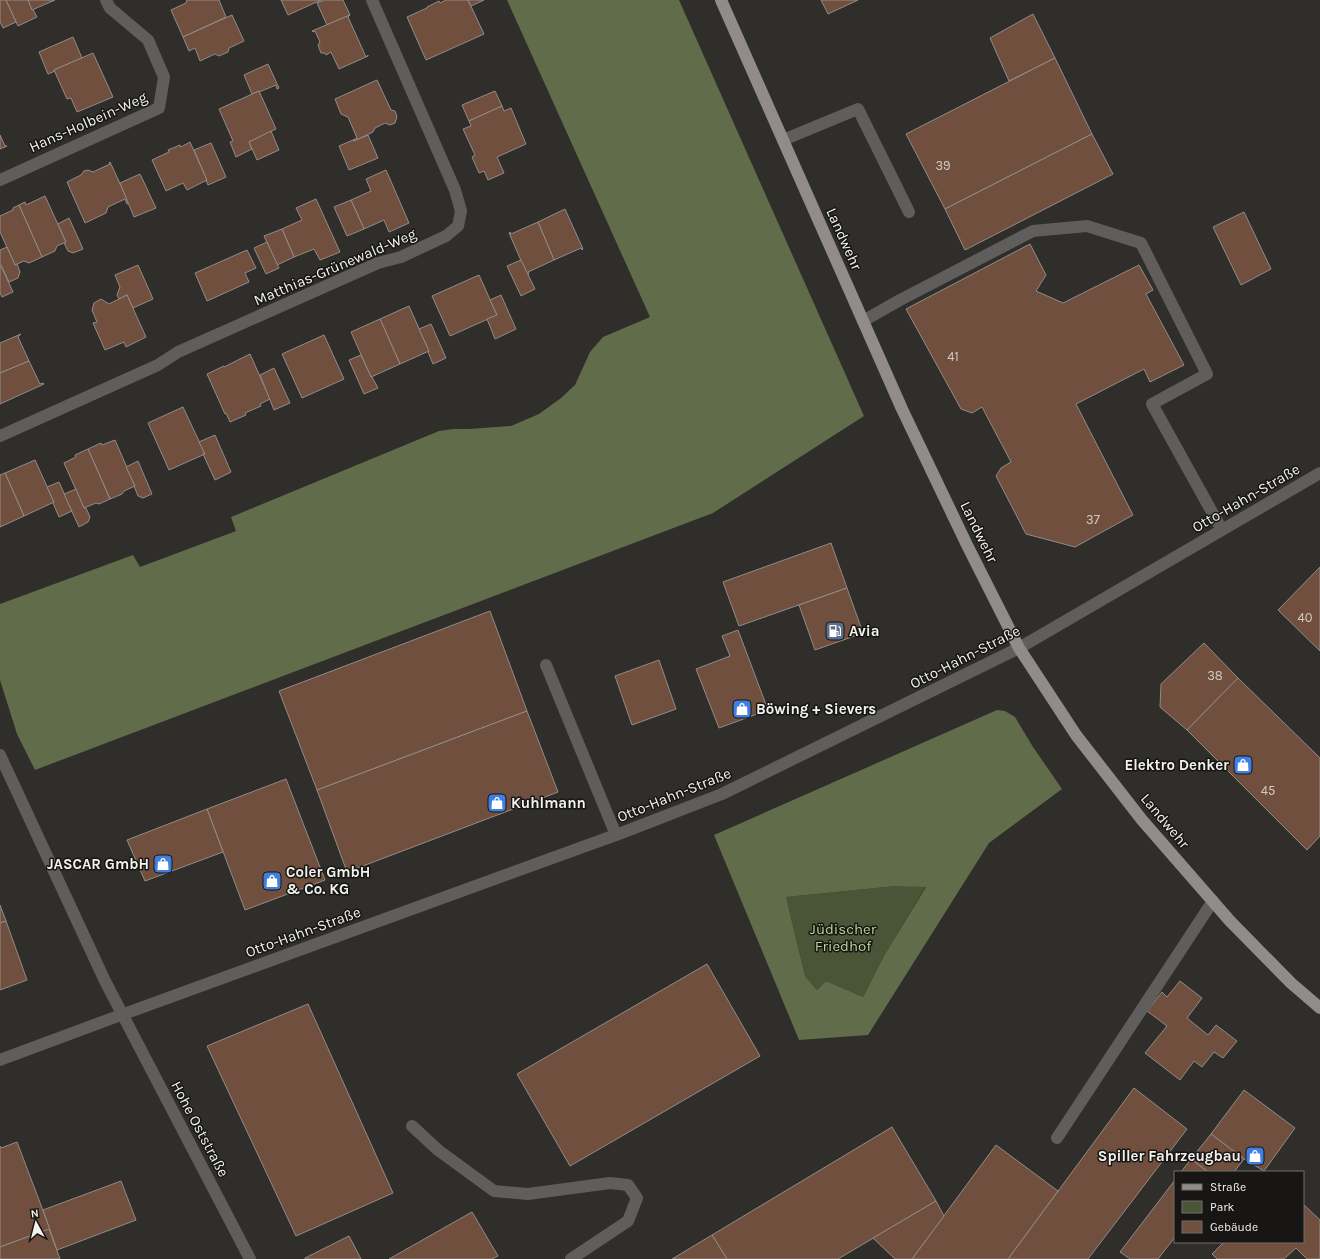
<svg xmlns="http://www.w3.org/2000/svg" width="1320" height="1259" font-family="Karla,sans-serif">
<rect width="100%" height="100%" fill="#2f2e2a"/>
<polygon fill="#4a5437" points="896,886 926,886 885,954 863,997 826,981 817,990 805,976 786,897"/>
<g fill="#606c4a" fill-rule="evenodd">
<polygon points="507,0 679,0 864,416 713,513 35,770 17,734 0,680 0,604 133,555 140,567 236,531 231,517 439,431 453,429 469,429 511,426 539,414 561,398 575,385 590,352 603,337 650,317"/>
<path d="M997 710 1005 711 1015 717 1033 747 1062 789 989 843 868 1035 799 1040 714 835ZM896 886 926 887 885 954 863 997 826 981 817 990 805 976 786 897Z"/>
</g>
<g fill="#704f3e" stroke="#918c89">
<polygon points="0,0 6,0 16,22 3,28 0,22"/>
<polygon points="6,0 28,0 37,17 18,26"/>
<polygon points="28,0 55,0 32,10"/>
<polygon points="187,0 219,0 226,17 183,37 171,10 186,3"/>
<polygon points="281,0 321,0 288,15"/>
<polygon points="324,0 343,0 350,15 327,25 317,3"/>
<polygon points="446,0 468,0 484,34 426,60 407,17 427,8 427,7 439,1 440,3"/>
<polygon points="468,0 484,0 471,6"/>
<polygon points="821,0 858,0 828,14"/>
<polygon points="1033,14 1055,58 1009,81 990,38"/>
<polygon points="232,15 244,41 229,48 228,52 219,56 215,54 200,61 195,48 189,51 183,37"/>
<polygon points="350,15 348,17 366,57 368,55 368,56 339,69 331,52 326,55 325,53 321,53 318,45 320,42 315,31 313,32 312,31"/>
<polygon points="73,37 82,58 54,70 55,71 48,74 39,52"/>
<polygon points="93,53 113,97 77,112 71,98 67,99 54,70"/>
<polygon points="1055,58 1092,134 945,209 906,134"/>
<polygon points="268,64 279,88 277,89 276,85 259,92 259,91 252,94 244,75"/>
<polygon points="377,80 391,110 395,111 397,117 395,123 390,125 385,123 375,128 373,132 354,141 353,140 357,138 348,117 341,114 335,99"/>
<polygon points="259,91 276,129 249,142 252,149 236,157 230,142 233,141 219,109"/>
<polygon points="495,91 502,106 469,121 462,105"/>
<polygon points="502,106 504,111 511,108 526,144 497,157 504,173 488,180 484,171 479,173 472,157 475,155 463,129 471,126 469,121"/>
<polygon points="271,131 279,150 257,160 249,142"/>
<polygon points="1092,134 1113,174 965,250 945,209"/>
<polygon points="0,135 5,146 7,146 0,149"/>
<polygon points="368,135 378,158 349,170 339,146 353,140 354,141"/>
<polygon points="190,142 207,180 187,190 183,183 166,191 152,160 169,152 168,150 180,145 181,147"/>
<polygon points="211,143 226,177 208,185 206,181 207,180 194,150"/>
<polygon points="110,162 129,203 127,204 125,199 108,207 106,213 85,223 67,182 81,175 84,171 88,170 93,172 110,164 109,163"/>
<polygon points="386,170 409,223 389,232 384,220 364,229 351,200 371,191 366,179"/>
<polygon points="140,174 156,208 134,217 120,183"/>
<polygon points="45,196 66,242 57,246 55,251 42,257 19,205 25,202 26,205"/>
<polygon points="316,199 340,252 320,260 314,249 294,257 282,229 302,220 296,208"/>
<polygon points="351,200 364,229 347,236 334,207"/>
<polygon points="19,205 42,257 29,263 24,261 15,265 0,232 0,216 13,210 13,208"/>
<polygon points="565,209 583,249 582,250 581,248 554,260 538,222"/>
<polygon points="1244,212 1271,269 1241,285 1213,227"/>
<polygon points="69,218 83,249 73,253 68,251 64,243 66,242 58,224"/>
<polygon points="538,222 554,260 528,272 529,274 527,274 509,233 510,232 511,234"/>
<polygon points="282,229 294,257 277,265 264,236"/>
<polygon points="267,242 279,268 266,274 254,248"/>
<polygon points="1030,244 1046,275 1036,291 1063,303 1139,265 1153,290 1146,294 1184,365 1150,382 1144,369 1076,404 1133,515 1075,547 1026,534 996,476 1001,468 1011,462 982,407 972,413 961,409 906,309"/>
<polygon points="7,247 15,265 17,264 20,272 18,278 9,282 0,263 0,250"/>
<polygon points="247,250 256,268 245,273 249,282 207,301 195,273"/>
<polygon points="521,260 535,289 521,296 507,266"/>
<polygon points="138,265 153,299 133,308 127,295 119,299 117,295 120,287 115,275"/>
<polygon points="0,266 1,266 13,292 2,297 0,293"/>
<polygon points="479,275 497,315 450,336 432,296"/>
<polygon points="127,295 146,337 126,347 124,342 105,350 93,323 97,322 92,310 94,303 101,299 109,304"/>
<polygon points="501,295 516,329 495,339 487,319 497,315 490,300"/>
<polygon points="409,306 429,351 400,364 380,319"/>
<polygon points="380,319 400,364 371,377 351,332"/>
<polygon points="431,324 446,358 433,364 428,352 429,351 419,329"/>
<polygon points="21,334 18,337 29,361 0,373 0,343"/>
<polygon points="324,335 344,379 302,398 282,354"/>
<polygon points="250,354 270,399 260,404 261,406 245,413 246,415 230,422 226,413 225,414 207,374 224,366 224,367"/>
<polygon points="361,355 371,377 372,377 378,388 364,394 349,360"/>
<polygon points="29,361 40,384 43,383 44,384 0,404 0,373"/>
<polygon points="274,368 290,403 274,410 260,375"/>
<polygon points="183,407 205,454 169,470 148,423"/>
<polygon points="215,435 231,472 215,480 203,454 205,454 199,442"/>
<polygon points="115,440 135,486 124,491 122,494 110,499 88,449 101,443 102,445"/>
<polygon points="88,449 110,499 99,504 96,503 84,508 64,463 76,457 75,455"/>
<polygon points="35,460 54,502 24,516 5,473"/>
<polygon points="138,461 152,494 143,498 138,496 134,486 135,486 126,467"/>
<polygon points="5,473 24,516 0,527 0,475"/>
<polygon points="59,482 72,511 59,517 53,503 54,502 47,487"/>
<polygon points="76,489 84,508 86,508 90,517 88,522 79,527 64,494"/>
<polygon points="831,543 847,588 739,626 723,582"/>
<polygon points="1320,567 1320,651 1278,610"/>
<polygon points="847,588 863,633 815,650 799,605"/>
<polygon points="490,611 527,711 317,790 279,691"/>
<polygon points="738,630 768,710 719,728 696,669 730,656 722,636"/>
<polygon points="1204,643 1238,678 1187,730 1160,707 1161,684"/>
<polygon points="659,660 676,709 632,725 615,676"/>
<polygon points="1238,678 1320,758 1320,836 1307,850 1187,730"/>
<polygon points="527,711 558,792 347,872 317,790"/>
<polygon points="286,779 325,880 245,910 207,809"/>
<polygon points="207,809 223,852 145,881 127,840"/>
<polygon points="0,905 6,921 0,923"/>
<polygon points="6,921 27,980 0,990 0,923"/>
<polygon points="707,964 760,1056 570,1166 517,1074"/>
<polygon points="1180,981 1202,998 1187,1018 1208,1035 1216,1025 1237,1041 1223,1058 1214,1052 1202,1067 1194,1061 1180,1080 1145,1053 1167,1026 1147,1011 1162,992 1167,997"/>
<polygon points="308,1004 393,1193 296,1236 207,1046"/>
<polygon points="1134,1088 1187,1129 1088,1259 1008,1259"/>
<polygon points="1244,1090 1295,1128 1264,1171 1244,1159 1211,1134"/>
<polygon points="892,1127 936,1201 838,1259 727,1259 712,1235"/>
<polygon points="1211,1134 1244,1159 1234,1172 1208,1172 1191,1159"/>
<polygon points="17,1142 50,1229 0,1247 0,1146 1,1148"/>
<polygon points="996,1145 1058,1191 1008,1259 912,1259"/>
<polygon points="1191,1159 1208,1172 1181,1172"/>
<polygon points="1175,1180 1175,1237 1158,1259 1130,1259 1120,1252"/>
<polygon points="121,1181 136,1220 57,1250 43,1210"/>
<polygon points="936,1201 944,1216 912,1259 895,1259 873,1238"/>
<polygon points="1303,1204 1320,1220 1320,1259 1307,1259 1296,1248 1284,1259 1217,1259 1212,1254 1224,1242 1303,1242"/>
<polygon points="472,1212 498,1256 492,1259 389,1259"/>
<polygon points="49,1229 60,1259 0,1259 0,1247"/>
<polygon points="712,1235 727,1259 672,1259"/>
<polygon points="349,1236 361,1259 305,1259 305,1258"/>
</g>
<g fill="none" stroke-linecap="round" stroke-linejoin="round">
<g stroke="#605d5d" stroke-width="12">
<polyline points="783,140 858,109 909,212"/>
<polyline points="0,180 159,108 164,77 148,40 110,8 106,0"/>
<polyline points="863,321 900,300 1033,231 1087,226 1141,243 1207,374 1152,404 1222,530"/>
<polyline points="0,436 158,365 178,352 378,263 401,257 446,236 458,226 461,211 455,190 372,0"/>
<polyline points="546,665 616,835"/>
<polyline points="0,755 105,981 250,1259"/>
<polyline points="0,1060 121,1015 624,832 722,794 1019,648 1320,473"/>
<polyline points="412,1126 438,1150 494,1191 528,1194 610,1183 628,1185 637,1198 628,1221 571,1259"/>
<polyline points="1057,1138 1213,901"/>
</g>
<polyline stroke="#918b8b" stroke-width="12" points="721,0 902,409 967,545 1019,648 1076,735 1142,820 1230,921 1291,983 1320,1008"/>
</g>
<defs>
<g id="fuel-square" transform="scale(1)"><rect x="-9" y="-9" width="18" height="18" rx="4" fill="#5c6f8a" stroke="#171614"/><path d="M-5.5-6h7V0h2V4h1.3V-2.5L3-4.5l.8-.8L6-3V5H2.5V1h-1V6h-7ZM-4.2-4.7v3.2H.2V-4.7Z" fill="#fff"/></g>
<g id="shop-square" transform="scale(1)"><rect x="-9" y="-9" width="18" height="18" rx="4" fill="#3f7fe0" stroke="#171614"/><path d="M-5-2.5h2.3a2.7 3.5 0 0 1 5.4 0H5L5.5 6h-11ZM-1.5-2.5h3a1.5 2.3 0 0 0-3 0Z" fill="#fff"/></g>
</defs>
<g fill-rule="evenodd">
<use href="#fuel-square" x="835" y="631"/>
<use href="#shop-square" x="742" y="709"/>
<use href="#shop-square" x="1243" y="765"/>
<use href="#shop-square" x="497" y="803"/>
<use href="#shop-square" x="163" y="864"/>
<use href="#shop-square" x="272" y="881"/>
<use href="#shop-square" x="1255" y="1156"/>
</g>
<g text-anchor="middle" stroke-width="3" stroke-linejoin="round" paint-order="stroke">
<g font-size="13" fill="#d2c9c3">
<text x="943" y="170">39</text>
<text x="953" y="361">41</text>
<text x="1093" y="524">37</text>
<text x="1305" y="622">40</text>
<text x="1215" y="680">38</text>
<text x="1268" y="795">45</text>
</g>
<g font-size="15" fill="#f2f2ef" stroke="#171614">
<text transform="translate(88 122) rotate(-24)" y="5">Hans-Holbein-Weg</text>
<text transform="translate(844 239) rotate(66)" y="5">Landwehr</text>
<text transform="translate(335 267) rotate(-23)" y="5">Matthias-Grünewald-Weg</text>
<text transform="translate(1246 498) rotate(-30)" y="5">Otto-Hahn-Straße</text>
<text transform="translate(979 532) rotate(64)" y="5">Landwehr</text>
<text transform="translate(965 657) rotate(-27)" y="5">Otto-Hahn-Straße</text>
<text transform="translate(674 795) rotate(-22)" y="5">Otto-Hahn-Straße</text>
<text transform="translate(1165 821) rotate(50)" y="5">Landwehr</text>
<text transform="translate(303 932) rotate(-20)" y="5">Otto-Hahn-Straße</text>
<text transform="translate(200 1129) rotate(62)" y="5">Hohe Oststraße</text>
</g>
<g font-size="15" font-weight="bold" fill="#f2f2ef" stroke="#171614" text-anchor="start">
<text x="849" y="636">Avia</text>
<text x="756" y="714">Böwing + Sievers</text>
<text x="1229" y="770" text-anchor="end">Elektro Denker</text>
<text x="511" y="808">Kuhlmann</text>
<text x="149" y="869" text-anchor="end">JASCAR GmbH</text>
<text x="286" y="877">Coler GmbH<tspan x="286" dy="17">&amp; Co. KG</tspan></text>
<text x="1241" y="1161" text-anchor="end">Spiller Fahrzeugbau</text>
</g>
<g font-size="15" fill="#bcd195" stroke="#171614">
<text x="843" y="934">Jüdischer<tspan x="843" dy="17">Friedhof</tspan></text>
</g>
</g>
<rect x="1174" y="1171" width="130" height="72" fill="#171614" stroke="#6f6e6c"/>
<rect x="1182" y="1184" width="20" height="6" fill="#918b8b" stroke="#6f6e6c"/>
<text x="1210" y="1191" font-size="12" fill="#f2f2ef">Straße</text>
<rect x="1182" y="1201" width="20" height="12" fill="#4a5437" stroke="#6f6e6c"/>
<text x="1210" y="1211" font-size="12" fill="#f2f2ef">Park</text>
<rect x="1182" y="1221" width="20" height="12" fill="#704f3e" stroke="#6f6e6c"/>
<text x="1210" y="1231" font-size="12" fill="#f2f2ef">Gebäude</text>
<g transform="translate(36 1223) rotate(353)" stroke="#171614" stroke-width="3" paint-order="stroke">
<path d="M0-3L7 15L0 10L-7 15Z" fill="#f2f2ef"/>
<text y="-6" font-size="11" font-weight="bold" text-anchor="middle" fill="#f2f2ef">N</text>
</g>
</svg>
